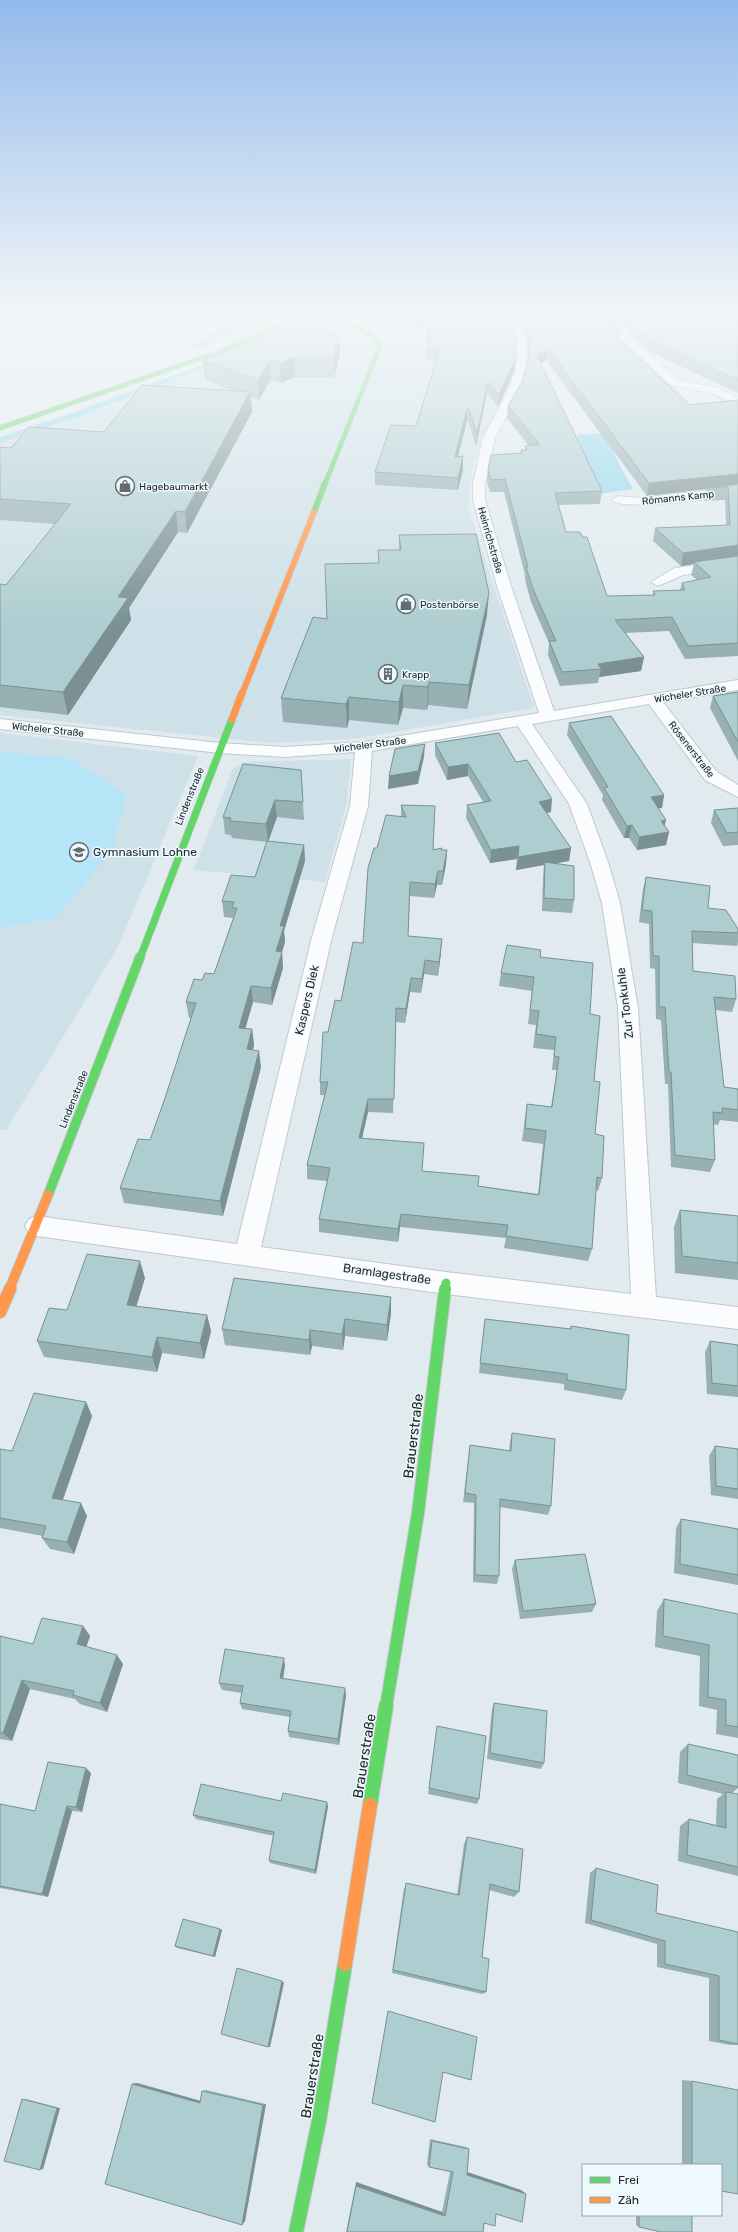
<svg xmlns="http://www.w3.org/2000/svg" width="738" height="2232" font-family="Rubik,sans-serif">
<rect width="100%" height="100%" fill="#e1ebef"/>
<g fill="#cee0e8">
<polygon points="326,322 364,334 397,333 512,337 515,358 507,392 482,437 472,471 468,507 534,708 353,739 271,743 0,715 0,443 77,417"/>
<polygon points="0,733 198,756 118,947 6,1130 0,1130"/>
<polygon points="351,759 347,803 325,882 194,870 233,768 245,762"/>
</g>
<polygon fill="#b6e5f7" points="0,751 72,759 126,794 113,850 56,918 0,928"/>
<g fill="#92d7ee">
<polygon points="235,317 267,317 202,347 185,350"/>
<polygon points="300,329 303,331 77,417 0,443 0,437 69,414"/>
<polygon points="606,433 620,466 633,489 599,494 577,435"/>
</g>
<g fill="none" stroke-linecap="round" stroke-linejoin="round">
<g stroke="#c1c8cc" stroke-width="2">
<g id="street">
<polygon points="384,317 394,317 391,323 363,330 358,327"/>
<path d="M508 317H518L527 345 526 369 519 393 495 438 485 483V500L511 586 554 711 738 680V690L663 702 717 772 738 785V797L705 780 649 704 532 724 587 804 608 862 620 903 638 1008 656 1297 738 1307V1329L446 1294 37 1236 29 1233 25 1226 29 1219 37 1216 237 1244 312 937 350 806 355 752 285 757 220 753 0 729V719L220 743 285 747 364 742 539 713 497 586 473 500V483L483 438 507 393 516 369 517 345ZM518 726 569 804 590 862 602 903 618 1008 631 1294 446 1272 261 1247 332 937 368 806 372 751Z"/>
<polygon points="579,317 612,318 677,380 718,388 738,398 738,405 711,393 670,385 606,323 584,320"/>
<path d="M738 487V495C720 497 620 512 612 500L618 496 640 498Z"/>
<polygon points="738,559 738,567 683,575 658,586 651,582 675,568"/>
</g>
</g>
<g stroke="#c1c8cc" stroke-width="5.5">
<g id="fast-far5">
<polyline points="0,428 216,353 303,317"/>
<path d="M325 484 380 346C367 329 351 322 331 317"/>
</g>
</g>
<g stroke="#c1c8cc" stroke-width="7">
<polyline id="fast-far4" points="314,512 325,483"/>
</g>
<g stroke="#c1c8cc" stroke-width="8">
<polyline id="fast-far3" points="140,958 232,719"/>
</g>
<g stroke="#c1c8cc" stroke-width="11">
<g id="fast-far2">
<polyline points="48,1195 140,957"/>
<polyline points="445,1290 446,1283"/>
</g>
</g>
<g stroke="#c1c8cc" stroke-width="14">
<polyline id="fast-far1" points="386,1707 418,1513 445,1289"/>
</g>
<g stroke="#c1c8cc" stroke-width="16">
<g id="fast">
<polyline points="370,1805 386,1706"/>
<polyline points="296,2232 319,2121 345,1964"/>
</g>
</g>
<g stroke="#c1c8cc" stroke-width="7">
<polyline id="slow-far4" points="242,694 314,512"/>
</g>
<g stroke="#c1c8cc" stroke-width="8">
<polyline id="slow-far3" points="232,719 242,693"/>
</g>
<g stroke="#c1c8cc" stroke-width="11">
<polyline id="slow-far2" points="9,1290 48,1195"/>
</g>
<g stroke="#c1c8cc" stroke-width="14">
<polyline id="slow-far1" points="0,1312 10,1289"/>
</g>
<g stroke="#c1c8cc" stroke-width="16">
<polyline id="slow" points="345,1964 370,1805"/>
</g>
<use href="#street" fill="#fafcfd" fill-rule="evenodd"/>
<use href="#fast-far5" stroke="#63d668" stroke-width="4.5"/>
<use href="#fast-far4" stroke="#63d668" stroke-width="5.5"/>
<use href="#fast-far3" stroke="#63d668" stroke-width="7"/>
<use href="#fast-far2" stroke="#63d668" stroke-width="9"/>
<use href="#fast-far1" stroke="#63d668" stroke-width="12"/>
<use href="#fast" stroke="#63d668" stroke-width="14"/>
<use href="#slow-far4" stroke="#ff974d" stroke-width="5.5"/>
<use href="#slow-far3" stroke="#ff974d" stroke-width="7"/>
<use href="#slow-far2" stroke="#ff974d" stroke-width="9"/>
<use href="#slow-far1" stroke="#ff974d" stroke-width="12"/>
<use href="#slow" stroke="#ff974d" stroke-width="14"/>
</g>
<g fill="#96b0b3" fill-rule="evenodd">
<polygon points="417,317 511,317 515,369 498,407 487,393 476,446 468,421 467,421 458,457 463,469 458,490 375,485 375,472 416,426 437,360 426,359 426,348 428,342 426,342 426,331 429,322 416,328"/>
<path d="M519 317H611L621 327 620 338 617 337 690 405 738 400V656L685 659 669 631 625 633 644 657 641 671 599 677 598 683 560 686 548 655 549 643 531 602 525 580V575L504 492H490L487 482 488 470 520 454 521 450H525V446H529L507 418 508 406 522 382 528 360V345ZM546 360 647 496 706 489 704 501 725 500 726 525 655 528 653 541 681 566 694 564 691 575 697 580 682 583 680 590 653 591V595L607 596 566 532 558 505 600 504 602 491 541 363Z"/>
<polygon points="613,317 738,317 738,393 650,352"/>
<polygon points="340,354 334,378 295,377 281,383 271,379 259,400 251,397 252,412 187,533 178,532 129,608 131,620 68,715 0,707 0,584 6,585 55,524 0,520 0,447 11,448 104,432 236,392 205,380 203,360"/>
<polygon points="399,535 487,615 467,709 428,705 427,710 403,708 398,725 349,720 347,728 283,722 281,698 327,619 378,563 378,550 399,550"/>
<polygon points="738,692 738,761 710,708 713,696"/>
<polygon points="569,723 664,795 662,808 658,808 666,820 664,825 669,832 666,845 637,850 629,838 624,838 602,800 603,795 567,735"/>
<polygon points="435,743 516,762 551,812 546,813 571,848 569,861 554,864 574,900 572,913 542,911 543,876 544,865 516,870 517,859 490,863 466,818 467,805 483,802 468,776 447,780 435,755"/>
<polygon points="301,770 304,820 277,817 268,842 304,845 305,861 284,931 285,942 282,952 283,968 272,1005 253,1002 245,1028 252,1029 254,1045 253,1050 261,1067 223,1216 124,1203 120,1188 150,1140 164,1101 191,1018 189,1018 186,1002 202,980 214,974 233,919 233,918 224,917 222,901 255,877 267,842 232,838 231,835 225,834 223,817"/>
<polygon points="401,805 433,850 447,850 446,864 442,885 437,885 434,898 410,896 408,936 441,953 438,976 424,974 421,993 410,992 405,1023 396,1022 393,1113 368,1112 362,1138 422,1171 478,1186 538,1194 543,1144 522,1141 525,1118 527,1104 551,1107 557,1070 552,1070 554,1050 533,1048 536,1025 528,1024 532,991 499,986 501,973 540,957 590,1014 594,1081 595,1134 602,1178 598,1191 596,1190 592,1249 588,1261 504,1248 506,1238 400,1227 398,1242 319,1232 319,1219 327,1181 307,1179 307,1165 325,1095 320,1095 320,1082 328,1032 363,943 401,817"/>
<polygon points="738,808 738,845 723,846 711,823 714,810"/>
<polygon points="646,877 708,908 738,929 738,943 737,946 692,943 693,971 736,999 732,1012 715,1010 724,1087 738,1089 738,1122 720,1120 718,1125 713,1124 715,1160 710,1172 671,1167 668,1084 665,1084 661,1020 656,1019 655,969 650,968 649,924 639,922 643,889"/>
<polygon points="680,1210 738,1216 738,1280 675,1273 674,1227"/>
<polygon points="145,1278 136,1306 207,1315 211,1331 204,1359 162,1353 157,1372 44,1357 37,1341 67,1310"/>
<polygon points="391,1297 391,1313 387,1341 345,1336 343,1350 312,1346 310,1355 225,1345 222,1329"/>
<polygon points="485,1319 570,1329 571,1326 626,1390 622,1400 564,1390 564,1384 479,1373"/>
<polygon points="710,1341 738,1345 738,1397 707,1394 705,1352"/>
<polygon points="86,1402 92,1416 63,1500 87,1516 74,1554 50,1549 42,1538 43,1536 0,1528 0,1449 12,1451"/>
<polygon points="512,1433 551,1506 548,1515 500,1507 499,1576 497,1584 473,1582 474,1503 463,1502 470,1445 509,1451 510,1442"/>
<polygon points="715,1446 738,1449 738,1499 711,1495 709,1456"/>
<polygon points="681,1519 738,1529 738,1585 674,1573 676,1528"/>
<polygon points="515,1560 596,1604 592,1612 520,1619 512,1569"/>
<polygon points="664,1599 738,1638 738,1738 716,1734 717,1710 699,1706 700,1656 655,1647 657,1611"/>
<polygon points="83,1626 90,1636 86,1647 123,1664 107,1712 80,1704 75,1699 30,1689 12,1741 0,1739 0,1636 33,1644"/>
<polygon points="285,1665 283,1679 346,1695 339,1745 289,1737 288,1731 290,1717 242,1709 240,1703 242,1693 222,1690 219,1683"/>
<polygon points="494,1703 544,1763 541,1769 487,1759 492,1709"/>
<polygon points="437,1726 479,1799 477,1804 428,1794"/>
<polygon points="688,1744 738,1755 738,1788 732,1793 738,1794 738,1876 678,1861 680,1826 689,1819 716,1825 717,1799 723,1794 678,1783 680,1752"/>
<polygon points="91,1773 82,1812 72,1811 48,1897 0,1888 0,1804 35,1811"/>
<polygon points="328,1806 316,1874 270,1863 269,1860 274,1836 196,1819 193,1815"/>
<polygon points="467,1837 519,1892 514,1897 489,1890 482,1957 486,1992 482,1994 392,1973 404,1888 457,1895 464,1844"/>
<polygon points="596,1868 656,1913 738,1932 738,2045 730,2045 709,2041 709,1978 657,1967 657,1944 585,1923 590,1873"/>
<polygon points="220,1929 222,1930 215,1957 177,1948 175,1946"/>
<polygon points="682,2080 692,2081 721,2165 682,2165"/>
<polygon points="137,2083 201,2101 202,2091 206,2090 266,2104 245,2221 242,2225 132,2084"/>
<polygon points="22,2099 26,2099 60,2108 43,2169"/>
<polygon points="430,2139 466,2147 469,2149 467,2172 521,2190 526,2194 496,2214 484,2223 483,2232 346,2232 356,2182 442,2212 450,2172 429,2167 427,2164"/>
<polygon points="636,2215 692,2215 639,2227 636,2225"/>
</g>
<g fill="#7a9092">
<polygon points="417,317 433,317 433,320 416,328"/>
<polygon points="339,335 340,354 334,378 333,358"/>
<polygon points="548,349 546,360 536,367 537,355"/>
<polygon points="295,357 295,377 281,383 280,363"/>
<polygon points="516,357 515,369 498,407 499,395"/>
<polygon points="270,360 271,379 259,400 258,380"/>
<polygon points="488,382 487,393 476,446 477,434"/>
<polygon points="250,392 252,412 187,533 185,512"/>
<polygon points="467,409 467,421 454,469 455,457"/>
<polygon points="463,456 463,469 458,490 458,478"/>
<polygon points="738,474 738,486 707,488 706,489 647,496 649,483"/>
<polygon points="176,511 178,532 129,608 131,620 68,715 63,692 118,597"/>
<polygon points="738,545 738,558 694,562 694,564 681,566 683,553"/>
<polygon points="489,593 487,615 467,709 469,685"/>
<polygon points="644,657 641,671 599,677 601,669 598,664"/>
<polygon points="429,682 428,705 427,710 428,687"/>
<polygon points="403,685 403,708 398,725 399,702"/>
<polygon points="349,697 349,720 347,728 346,704"/>
<polygon points="425,744 424,757 418,784 388,789 389,776"/>
<polygon points="468,764 468,776 447,780 448,767"/>
<polygon points="664,795 662,808 648,810 651,797"/>
<polygon points="552,799 551,812 537,815 539,802"/>
<polygon points="275,800 277,817 268,842 266,824"/>
<polygon points="666,820 663,832 661,821"/>
<polygon points="632,825 629,838 624,838 627,826"/>
<polygon points="669,832 666,845 637,850 639,837"/>
<polygon points="304,845 305,861 284,931 285,942 282,952 283,968 272,1005 271,988 280,926"/>
<polygon points="519,846 517,859 490,863 491,850"/>
<polygon points="571,848 569,861 545,865 545,862 544,865 516,870 518,857"/>
<polygon points="447,850 446,864 442,885 443,871"/>
<polygon points="438,871 437,885 434,898 435,884"/>
<polygon points="442,939 441,953 438,976 439,962"/>
<polygon points="425,960 424,974 421,993 422,979"/>
<polygon points="411,978 410,992 405,1023 406,1009"/>
<polygon points="251,986 253,1002 241,1044 239,1028"/>
<polygon points="252,1029 254,1045 249,1065 247,1049"/>
<polygon points="259,1051 261,1067 223,1216 220,1201"/>
<polygon points="368,1099 368,1112 359,1151 359,1138"/>
<polygon points="401,1214 400,1227 398,1242 398,1229"/>
<polygon points="140,1261 145,1278 132,1321 127,1305"/>
<polygon points="391,1297 391,1313 387,1341 387,1325"/>
<polygon points="207,1315 211,1331 204,1359 200,1343"/>
<polygon points="345,1319 345,1336 343,1350 342,1334"/>
<polygon points="310,1330 312,1346 310,1355 309,1340"/>
<polygon points="157,1337 162,1353 157,1372 152,1357"/>
<polygon points="86,1402 92,1416 59,1510 52,1498"/>
<polygon points="81,1503 87,1516 74,1554 67,1542"/>
<polygon points="83,1626 90,1636 84,1654 77,1644"/>
<polygon points="117,1655 123,1664 107,1712 100,1703"/>
<polygon points="284,1658 285,1665 282,1685 280,1678"/>
<polygon points="22,1680 30,1689 12,1741 3,1733"/>
<polygon points="345,1688 346,1695 339,1745 338,1739"/>
<polygon points="86,1768 91,1773 82,1812 76,1807"/>
<polygon points="327,1802 328,1806 316,1874 315,1870"/>
<polygon points="67,1806 72,1811 48,1897 42,1894"/>
<polygon points="220,1929 222,1930 215,1957 213,1956"/>
<polygon points="282,1981 284,1983 270,2047 268,2047"/>
<polygon points="137,2083 204,2102 200,2103 132,2084"/>
<polygon points="266,2104 245,2221 242,2225 263,2105"/>
<polygon points="57,2108 60,2108 43,2169 40,2170"/>
<polygon points="464,2171 521,2190 526,2194 467,2175"/>
<polygon points="356,2182 442,2212 445,2216 356,2186"/>
</g>
<g fill="#aecdd0" stroke="#7a9092">
<polygon points="431,317 511,317 516,334 516,357 499,395 488,382 477,434 469,409 467,409 455,457 463,456 458,478 375,472 391,425 416,426 440,348 426,348 432,331 426,331"/>
<polygon points="524,317 595,317 690,405 738,400 738,474 649,483 548,349 537,355 602,491 555,493 566,532 580,532 583,537 587,537 607,596 655,595 653,591 685,590 682,583 711,577 694,562 738,556 738,643 688,646 672,617 615,620 644,657 598,664 601,669 562,672 549,641 556,641 533,589 526,567 528,567 505,479 491,480 488,470 491,455 522,453 521,450 527,450 525,446 540,445 508,406 522,382 529,357 529,333"/>
<polygon points="599,317 611,317 621,327"/>
<polygon points="626,317 738,317 738,380 652,341"/>
<polygon points="299,323 339,335 333,358 295,357 280,363 270,360 258,380 203,360"/>
<polygon points="142,385 250,392 185,512 176,511 118,597 128,598 63,692 0,685 0,584 6,585 71,504 0,499 0,447 11,448 29,427 104,432"/>
<polygon points="738,484 738,545 683,553 655,528 730,525 728,487 707,488"/>
<polygon points="476,534 489,593 469,685 429,682 428,687 403,685 399,702 349,697 346,704 281,698 313,617 327,619 325,564 379,563 378,550 401,550 399,535"/>
<polygon points="738,692 738,742 713,696"/>
<polygon points="611,716 664,795 651,797 666,820 661,821 669,832 639,837 632,825 627,826 604,788 608,787 569,723"/>
<polygon points="499,733 516,762 527,760 552,799 539,802 571,848 518,857 519,846 491,850 467,805 491,801 468,764 448,767 435,743"/>
<polygon points="425,744 418,771 389,776 395,749"/>
<polygon points="243,764 301,770 303,802 275,800 266,824 230,821 231,818 223,817"/>
<polygon points="401,805 435,806 433,850 442,848 441,850 447,850 443,871 438,871 435,884 410,882 408,936 442,939 439,962 425,960 422,979 411,978 406,1009 396,1008 394,1099 368,1099 359,1138 424,1143 422,1171 479,1176 478,1186 539,1195 546,1131 525,1128 527,1104 552,1107 559,1057 554,1056 556,1037 536,1034 539,1011 530,1010 534,977 501,973 507,945 541,950 540,957 593,963 590,1014 600,1016 594,1081 600,1082 595,1134 604,1136 602,1178 597,1177 592,1249 506,1236 508,1225 401,1214 398,1229 319,1219 330,1168 307,1165 328,1082 320,1082 323,1032 328,1032 335,1000 341,1001 353,942 363,943 368,868 374,848 377,848 386,815 406,817"/>
<polygon points="738,808 738,832 727,833 714,810"/>
<polygon points="267,841 304,845 280,926 284,926 276,951 282,952 271,988 251,986 239,1028 252,1029 247,1049 259,1051 220,1201 120,1188 138,1139 150,1140 164,1101 196,1003 186,1002 194,979 202,980 205,973 214,974 237,908 232,908 234,902 222,901 231,875 255,877"/>
<polygon points="545,862 574,866 574,900 544,898"/>
<polygon points="646,877 710,886 708,908 726,910 738,929 738,933 692,931 693,971 735,976 736,999 714,997 724,1087 738,1089 738,1110 722,1108 722,1113 713,1112 715,1160 675,1155 671,1072 669,1072 665,1007 659,1007 659,956 653,956 652,911 642,910"/>
<polygon points="680,1210 738,1216 738,1263 682,1256"/>
<polygon points="87,1254 140,1261 127,1305 207,1315 200,1343 157,1337 152,1357 37,1341 49,1308 67,1310"/>
<polygon points="234,1278 391,1297 387,1325 345,1319 342,1334 310,1330 309,1340 222,1329"/>
<polygon points="485,1319 571,1329 571,1326 629,1335 626,1390 567,1380 567,1374 480,1363"/>
<polygon points="710,1341 738,1345 738,1386 712,1383"/>
<polygon points="34,1393 86,1402 52,1498 81,1503 67,1542 42,1538 46,1526 0,1518 0,1449 12,1451"/>
<polygon points="512,1433 555,1439 551,1506 500,1499 499,1576 475,1575 476,1495 465,1493 470,1445 511,1451"/>
<polygon points="715,1446 738,1449 738,1489 716,1486"/>
<polygon points="681,1519 738,1529 738,1575 680,1564"/>
<polygon points="585,1554 596,1604 523,1611 515,1560"/>
<polygon points="664,1599 738,1614 738,1727 726,1725 726,1700 708,1697 709,1645 663,1636"/>
<polygon points="42,1618 83,1626 77,1644 117,1655 100,1703 73,1695 74,1691 22,1680 3,1733 0,1733 0,1636 33,1644"/>
<polygon points="225,1649 284,1658 280,1678 345,1688 338,1739 288,1731 291,1711 240,1703 243,1686 219,1683"/>
<polygon points="494,1703 547,1711 544,1763 490,1753"/>
<polygon points="437,1726 486,1736 479,1799 429,1788"/>
<polygon points="688,1744 738,1755 738,1787 687,1775"/>
<polygon points="48,1762 86,1768 76,1807 67,1806 42,1894 0,1886 0,1804 35,1811"/>
<polygon points="201,1784 281,1801 283,1793 327,1802 315,1870 269,1860 274,1832 193,1815"/>
<polygon points="726,1792 738,1794 738,1867 687,1855 689,1819 726,1828"/>
<polygon points="467,1837 523,1849 519,1892 490,1884 482,1957 489,1959 486,1992 393,1970 406,1883 459,1895"/>
<polygon points="596,1868 658,1885 656,1913 738,1932 738,2044 719,2040 719,1976 665,1964 665,1941 591,1920"/>
<polygon points="183,1919 220,1929 213,1956 175,1946"/>
<polygon points="237,1968 282,1981 268,2047 221,2034"/>
<polygon points="388,2011 477,2037 471,2080 443,2072 435,2122 372,2103"/>
<polygon points="692,2081 738,2090 738,2194 721,2191 721,2165 692,2165"/>
<polygon points="132,2084 200,2103 202,2091 263,2105 242,2225 105,2184"/>
<polygon points="22,2099 57,2108 40,2170 4,2161"/>
<polygon points="432,2141 469,2149 467,2175 526,2194 522,2222 496,2214 495,2226 484,2223 483,2232 347,2232 356,2186 445,2216 453,2172 429,2167"/>
<polygon points="639,2215 692,2215 692,2232 661,2232 639,2227"/>
</g>
<linearGradient id="sky" x2="0" y2="1"><stop stop-color="#93baeb"/><stop offset="0.5" stop-color="#f2f6f8"/><stop offset="1" stop-color="#f2f6f8" stop-opacity="0"/></linearGradient>
<rect width="738" height="629" fill="url(#sky)"/>
<defs>
<g id="shop-ring" transform="scale(1)"><circle r="9.5" fill="#eef9fd" stroke="#646c70" stroke-width="1.5"/><path d="M-5-2.5h2.3a2.7 3.5 0 0 1 5.4 0H5L5.5 6h-11ZM-1.5-2.5h3a1.5 2.3 0 0 0-3 0Z" fill="#646c70"/></g>
<g id="building-ring" transform="scale(1)"><circle r="9.5" fill="#eef9fd" stroke="#646c70" stroke-width="1.5"/><path d="M-4-6H4V6H1V3H-1V6H-4ZM-2.5-4.3h1.7v1.8h-1.7ZM.8-4.3h1.7v1.8H.8ZM-2.5-1h1.7V.8h-1.7ZM.8-1h1.7V.8H.8Z" fill="#646c70"/></g>
<g id="school-ring" transform="scale(1)"><circle r="9.5" fill="#eef9fd" stroke="#646c70" stroke-width="1.5"/><path d="M0-5L7-2L0 1L-7-2ZM-4 1L0 2.5L4 1V4Q0 6-4 4Z" fill="#646c70"/></g>
</defs>
<g fill-rule="evenodd">
<use href="#shop-ring" x="125" y="486"/>
<use href="#shop-ring" x="406" y="604"/>
<use href="#building-ring" x="388" y="674"/>
<use href="#school-ring" x="79" y="852"/>
</g>
<g text-anchor="middle" stroke-width="3" stroke-linejoin="round" paint-order="stroke">
<g font-size="10" fill="#21282b" stroke="#eef9fd" text-anchor="start">
<text x="139" y="490">Hagebaumarkt</text>
<text x="420" y="608">Postenbörse</text>
<text x="402" y="678">Krapp</text>
</g>
<g font-size="10" fill="#21282b" stroke="#eef9fd">
<text transform="translate(678 497) rotate(-6)" y="4">Römanns Kamp</text>
<text transform="translate(491 540) rotate(74)" y="4">Heinrichstraße</text>
<text transform="translate(690 693) rotate(-9)" y="4">Wicheler Straße</text>
<text transform="translate(48 729) rotate(6)" y="4">Wicheler Straße</text>
<text transform="translate(370 744) rotate(-7)" y="4">Wicheler Straße</text>
<text transform="translate(692 749) rotate(52)" y="4">Rösenerstraße</text>
<text transform="translate(189 796) rotate(-68)" y="4">Lindenstraße</text>
<text transform="translate(73 1099) rotate(-68)" y="4">Lindenstraße</text>
</g>
<g font-size="12" fill="#21282b" stroke="#eef9fd" text-anchor="start">
<text x="93" y="856">Gymnasium Lohne</text>
</g>
<g font-size="12" fill="#21282b" stroke="#eef9fd">
<text transform="translate(307 1000) rotate(-77)" y="4">Kaspers Diek</text>
<text transform="translate(625 1003) rotate(-97)" y="4">Zur Tonkuhle</text>
<text transform="translate(387 1274) rotate(8)" y="4">Bramlagestraße</text>
</g>
<g font-size="14" fill="#21282b" stroke="#eef9fd">
<text transform="translate(413 1436) rotate(-83)" y="5">Brauerstraße</text>
<text transform="translate(364 1756) rotate(-81)" y="5">Brauerstraße</text>
<text transform="translate(312 2076) rotate(-81)" y="5">Brauerstraße</text>
</g>
</g>
<rect x="582" y="2164" width="140" height="52" fill="#eef9fd" stroke="#9ca5a9"/>
<rect x="590" y="2177" width="20" height="6" fill="#63d668" stroke="#9ca5a9"/>
<text x="618" y="2184" font-size="12" fill="#21282b">Frei</text>
<rect x="590" y="2197" width="20" height="6" fill="#ff974d" stroke="#9ca5a9"/>
<text x="618" y="2204" font-size="12" fill="#21282b">Zäh</text>
</svg>
